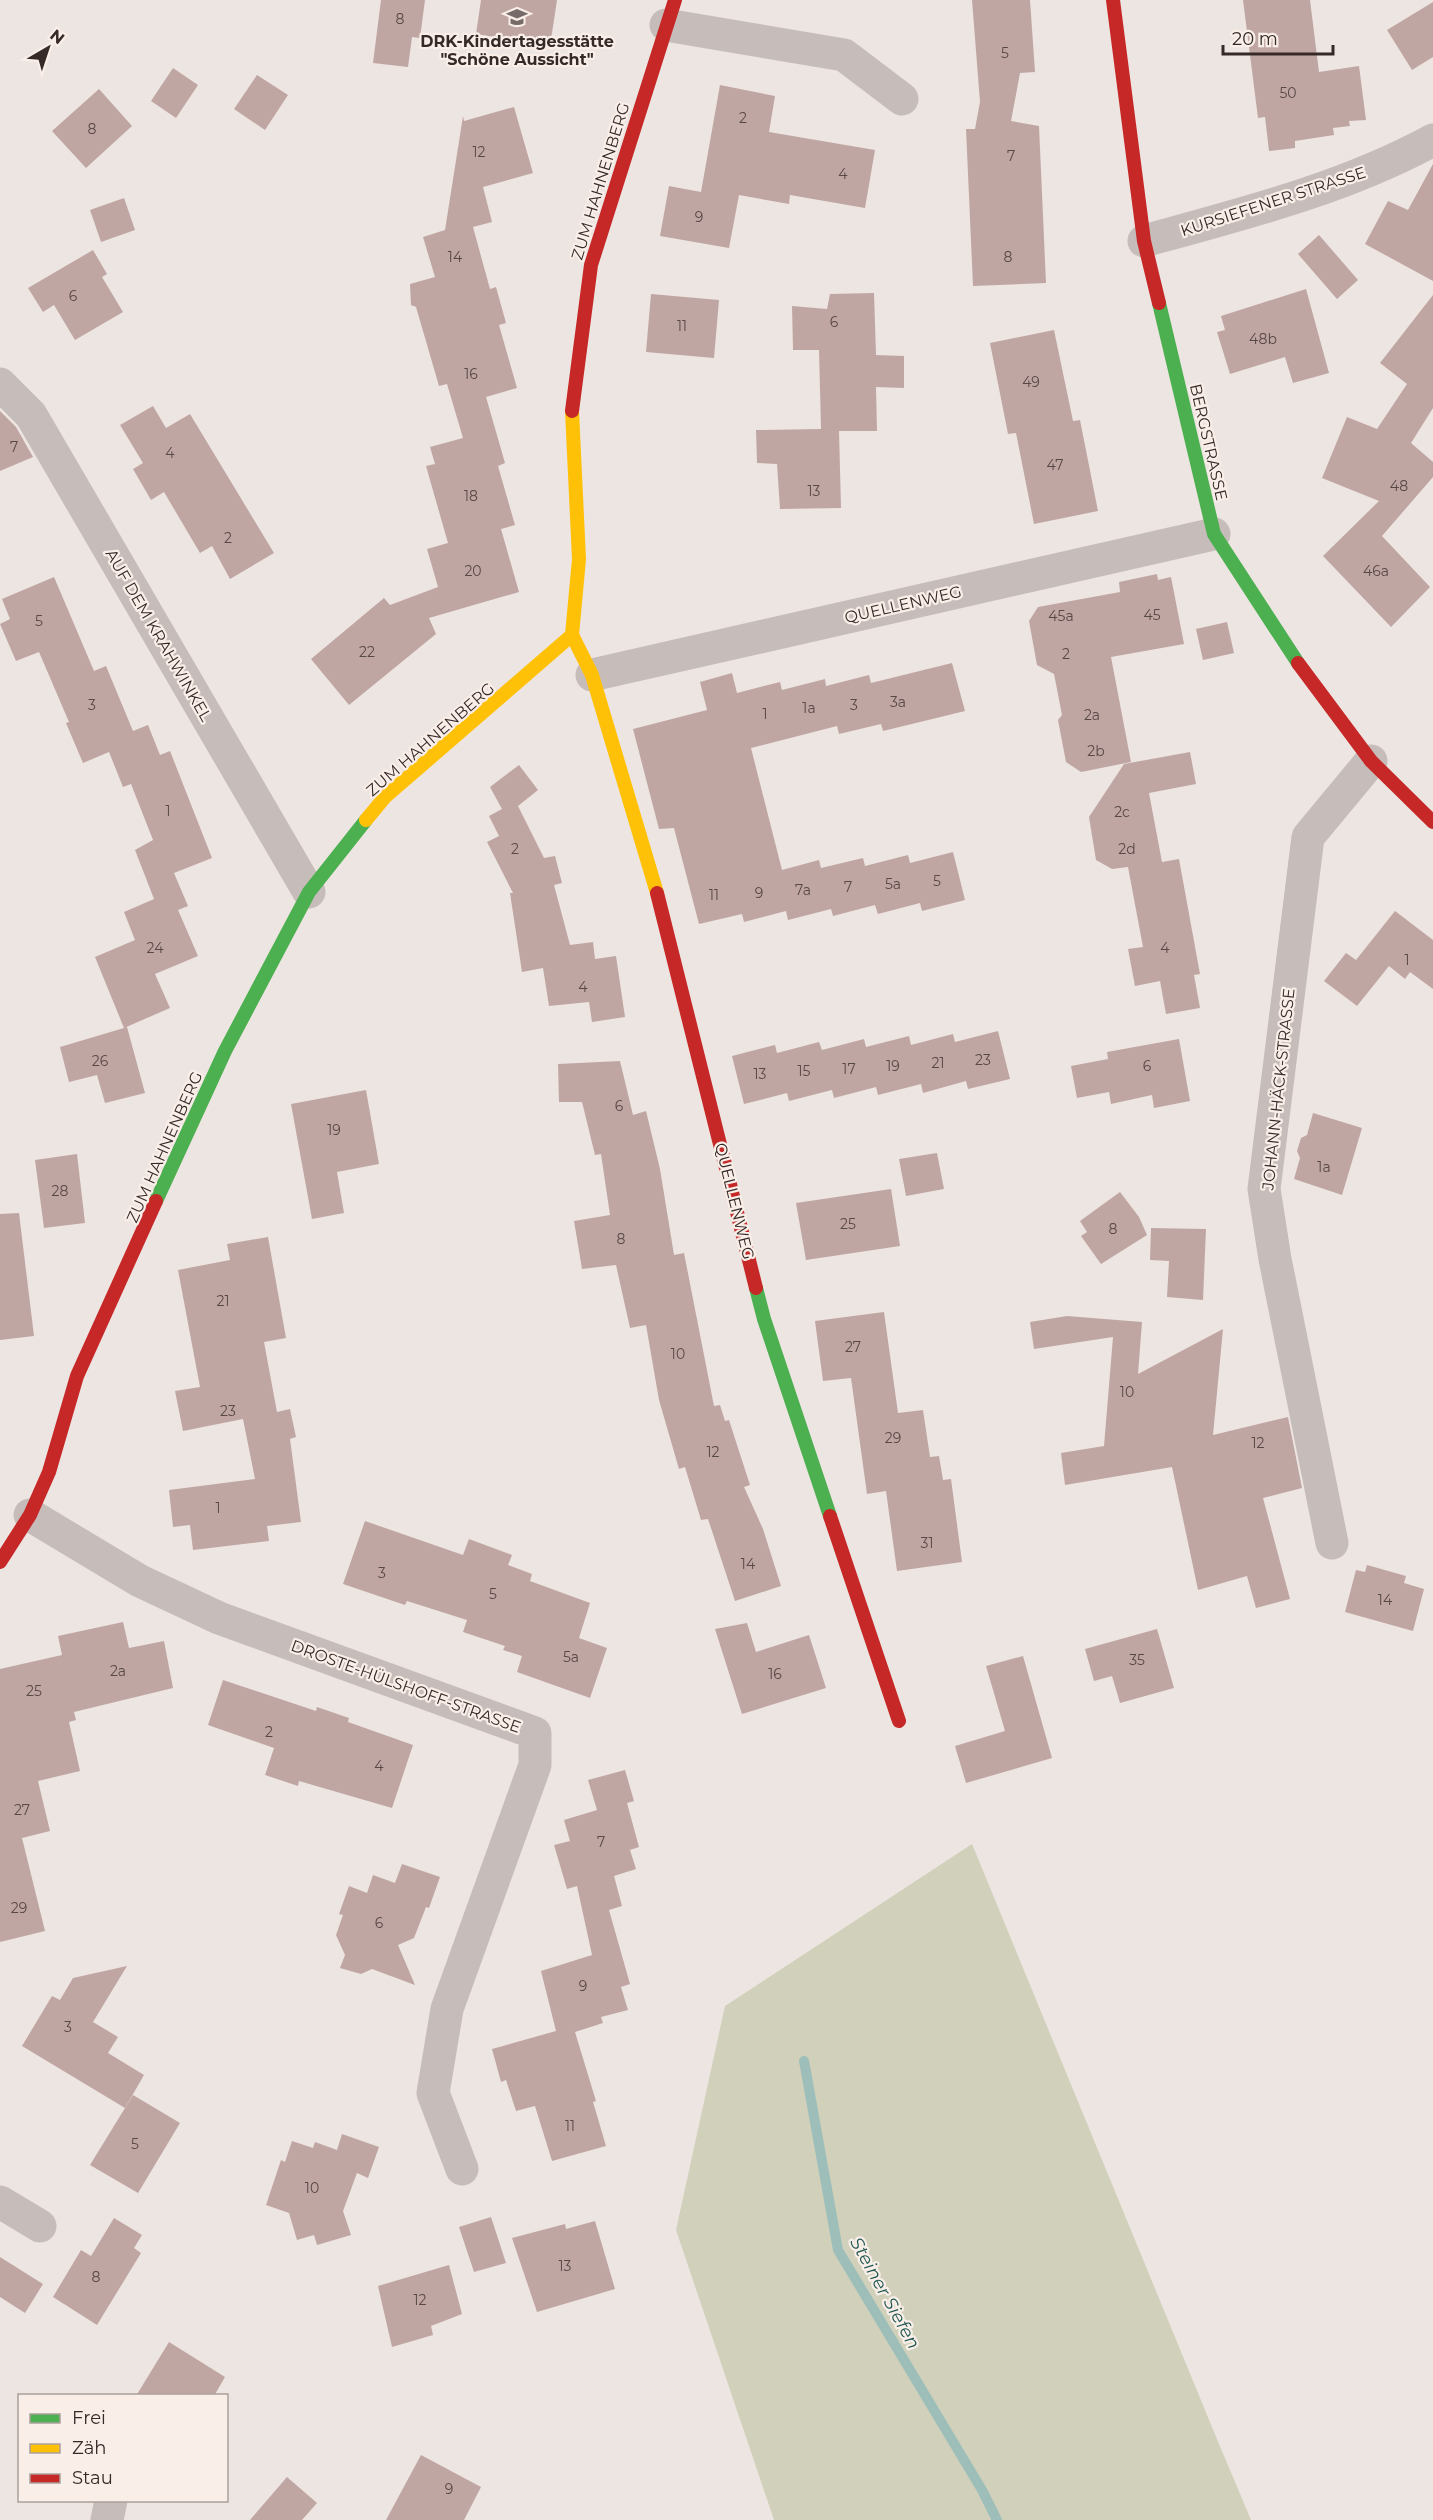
<svg xmlns="http://www.w3.org/2000/svg" width="1433" height="2520" font-family="Montserrat,sans-serif">
<rect width="100%" height="100%" fill="#ede5e1"/>
<polygon fill="#d1d1bb" points="972,1844 1219,2444 1251,2520 774,2520 676,2230 725,2006"/>
<g fill="none" stroke-linecap="round" stroke-linejoin="round">
<polyline stroke="#9dbeb9" stroke-width="10" points="804,2061 838,2250 982,2490 997,2520"/>
</g>
<g fill="#c0a6a3">
<polygon points="381,0 425,0 420,38 412,37 408,67 373,63"/>
<polygon points="481,0 557,0 550,46 476,34"/>
<polygon points="972,0 1030,0 1035,72 1020,73 1011,121 1039,126 1046,283 973,286 966,129 975,129 980,102"/>
<polygon points="1243,0 1310,0 1319,72 1359,66 1366,120 1349,121 1350,126 1333,128 1334,135 1295,141 1295,148 1269,151 1265,117 1258,118"/>
<polygon points="1433,2 1433,57 1412,70 1387,30"/>
<polygon points="173,68 198,85 176,118 151,101"/>
<polygon points="257,75 288,95 265,130 234,109"/>
<polygon points="720,85 775,96 769,132 875,150 865,208 790,195 789,204 739,195 729,248 660,236 669,186 701,192"/>
<polygon points="99,89 132,126 86,168 52,131"/>
<polygon points="514,107 533,173 483,187 492,222 473,227 490,289 496,287 506,323 499,325 517,388 486,397 505,463 498,466 515,525 501,529 519,592 429,618 436,634 349,705 311,659 384,598 390,605 438,587 427,549 448,543 426,466 435,464 430,447 463,438 447,384 439,386 416,307 411,305 410,284 435,277 423,237 445,230 463,116 464,121"/>
<polygon points="1433,164 1433,281 1365,244 1388,201 1408,210"/>
<polygon points="124,198 135,230 101,242 90,210"/>
<polygon points="1319,235 1358,280 1337,299 1298,254"/>
<polygon points="93,250 107,274 102,277 123,312 75,340 54,305 43,312 28,288"/>
<polygon points="1306,289 1329,373 1293,383 1285,357 1230,374 1217,332 1225,330 1221,316"/>
<polygon points="874,293 876,355 904,356 904,388 876,387 877,431 839,431 841,508 780,509 777,464 757,463 756,430 821,429 819,350 793,350 792,306 827,309 830,294"/>
<polygon points="651,294 719,300 714,358 646,352"/>
<polygon points="1433,295 1433,408 1411,443 1433,462 1433,477 1382,536 1430,587 1391,627 1323,556 1379,501 1322,478 1347,417 1377,429 1407,384 1380,363"/>
<polygon points="1054,330 1073,421 1080,420 1098,511 1034,524 1016,433 1008,434 990,343"/>
<polygon points="153,406 166,428 190,414 274,553 230,579 212,546 200,553 164,492 151,500 133,469 143,463 120,425"/>
<polygon points="0,411 16,427 33,457 0,471"/>
<polygon points="1157,574 1158,580 1171,577 1184,644 1111,657 1131,762 1081,772 1066,762 1058,720 1062,715 1054,674 1037,665 1029,621 1038,607 1120,592 1119,582"/>
<polygon points="54,577 94,671 106,666 133,731 148,725 160,755 170,751 212,858 174,873 188,906 178,910 198,956 155,974 170,1008 124,1028 127,1027 145,1093 105,1103 97,1075 69,1082 60,1047 124,1028 95,957 135,940 124,912 154,899 135,850 153,840 131,784 123,787 109,752 83,763 66,723 69,722 39,652 16,661 0,624 10,619 2,599"/>
<polygon points="1227,622 1234,653 1203,660 1196,629"/>
<polygon points="952,663 965,711 883,731 881,724 839,734 837,726 751,748 782,870 819,860 821,868 863,858 865,866 908,855 910,863 953,852 965,900 922,911 920,903 878,914 875,905 833,916 831,909 788,920 786,911 744,922 742,914 699,924 674,828 659,829 633,729 707,710 700,682 732,673 737,693 780,682 782,690 825,679 826,686 869,675 871,683"/>
<polygon points="1190,752 1196,784 1149,793 1162,862 1179,859 1200,974 1194,975 1200,1008 1166,1014 1160,981 1135,986 1128,949 1143,947 1128,867 1112,869 1096,860 1089,817 1124,764"/>
<polygon points="519,765 538,790 518,806 544,858 555,856 562,883 554,885 570,945 593,942 595,959 616,956 625,1017 592,1022 589,1002 549,1006 543,968 522,972 510,893 513,893 487,842 499,836 489,816 502,809 490,787"/>
<polygon points="1395,911 1433,940 1433,989 1410,972 1405,979 1389,966 1357,1006 1324,981 1346,953 1356,960"/>
<polygon points="998,1031 1010,1079 968,1089 966,1081 923,1093 921,1084 878,1095 876,1087 834,1098 832,1090 789,1101 787,1093 744,1104 732,1056 775,1045 777,1053 819,1042 822,1050 864,1039 866,1047 909,1036 911,1045 953,1034 955,1042"/>
<polygon points="1179,1039 1190,1101 1154,1108 1152,1095 1111,1104 1109,1092 1077,1098 1071,1066 1108,1059 1107,1052"/>
<polygon points="620,1061 633,1115 646,1111 660,1169 674,1255 684,1253 714,1406 720,1405 725,1421 729,1420 750,1485 744,1487 763,1529 781,1586 735,1601 708,1519 701,1520 685,1467 679,1469 659,1400 646,1325 630,1328 616,1265 582,1269 574,1221 610,1215 601,1154 595,1155 582,1102 559,1102 558,1064"/>
<polygon points="366,1090 379,1164 337,1172 344,1213 312,1219 291,1104"/>
<polygon points="1313,1113 1362,1128 1342,1195 1294,1179 1300,1158 1297,1151 1301,1138 1307,1135"/>
<polygon points="937,1153 944,1189 906,1196 899,1159"/>
<polygon points="77,1154 85,1223 44,1228 35,1160"/>
<polygon points="891,1189 900,1246 806,1260 796,1203"/>
<polygon points="1120,1192 1139,1217 1147,1235 1101,1264 1081,1236 1087,1232 1080,1221"/>
<polygon points="19,1213 34,1336 0,1340 0,1214"/>
<polygon points="1151,1228 1206,1229 1203,1300 1167,1297 1169,1261 1150,1260"/>
<polygon points="268,1237 286,1338 264,1342 277,1412 290,1409 296,1437 290,1439 301,1522 267,1526 269,1541 193,1550 190,1525 173,1527 169,1490 255,1479 243,1419 183,1431 175,1391 200,1387 178,1270 230,1260 227,1244"/>
<polygon points="884,1312 898,1413 923,1410 930,1457 939,1456 943,1480 951,1479 962,1562 897,1571 886,1491 867,1494 851,1378 823,1381 815,1321"/>
<polygon points="1067,1316 1142,1322 1138,1374 1223,1329 1213,1435 1288,1417 1302,1488 1263,1498 1290,1599 1256,1608 1247,1576 1198,1590 1172,1467 1065,1485 1061,1453 1104,1446 1113,1337 1034,1349 1030,1322"/>
<polygon points="365,1521 463,1555 469,1539 512,1555 508,1565 532,1574 530,1581 590,1603 579,1638 607,1648 590,1698 517,1672 522,1656 503,1650 505,1646 463,1632 467,1620 407,1601 405,1605 343,1584"/>
<polygon points="1367,1565 1406,1576 1404,1583 1424,1589 1413,1631 1345,1612 1356,1570 1365,1572"/>
<polygon points="123,1622 129,1648 164,1641 173,1688 74,1712 76,1720 69,1722 80,1771 38,1781 50,1831 22,1838 45,1931 0,1942 0,1669 62,1655 58,1636"/>
<polygon points="747,1623 756,1652 809,1635 826,1688 742,1714 715,1629"/>
<polygon points="1157,1629 1174,1688 1120,1703 1112,1676 1094,1681 1085,1649"/>
<polygon points="1023,1656 1052,1758 966,1783 955,1746 1005,1731 986,1666"/>
<polygon points="223,1680 316,1711 317,1707 349,1718 348,1722 413,1745 392,1808 299,1781 298,1786 265,1775 274,1748 208,1725"/>
<polygon points="625,1770 634,1801 627,1803 639,1847 630,1850 636,1869 614,1876 622,1906 609,1910 630,1984 621,1987 628,2010 601,2017 603,2023 575,2032 596,2101 593,2102 606,2146 552,2161 535,2106 516,2111 506,2080 501,2082 492,2049 556,2031 541,1971 592,1955 577,1886 567,1889 554,1845 570,1841 564,1820 597,1810 588,1780"/>
<polygon points="402,1864 440,1877 429,1908 426,1907 414,1938 398,1945 415,1985 372,1969 361,1974 340,1968 345,1955 336,1935 343,1915 339,1914 349,1886 367,1893 373,1875 395,1883"/>
<polygon points="127,1966 93,2022 118,2037 108,2053 144,2075 125,2108 22,2046 52,1996 60,2000 73,1978"/>
<polygon points="133,2095 180,2123 138,2193 90,2165"/>
<polygon points="342,2134 379,2147 368,2178 357,2173 343,2211 351,2235 317,2245 314,2235 297,2240 289,2213 266,2205 281,2160 285,2162 292,2141 313,2148 315,2142 337,2150"/>
<polygon points="491,2217 506,2263 474,2272 459,2227"/>
<polygon points="114,2218 142,2235 134,2248 141,2253 97,2325 53,2297 81,2250 91,2256"/>
<polygon points="595,2221 615,2289 537,2312 512,2238 565,2224 566,2229"/>
<polygon points="0,2257 43,2284 25,2313 0,2297"/>
<polygon points="449,2265 462,2314 431,2326 433,2335 392,2347 378,2286"/>
<polygon points="169,2342 225,2377 214,2396 136,2396"/>
<polygon points="421,2455 481,2487 464,2520 386,2520"/>
<polygon points="287,2477 317,2503 302,2520 250,2520"/>
</g>
<g fill="none" stroke-linecap="round" stroke-linejoin="round">
<g stroke="#c6bdba" stroke-width="33">
<polyline points="666,25 844,55 902,99"/>
<path d="M1144 241C1242 214 1343 189 1433 140"/>
<polyline points="0,384 31,415 309,892"/>
<polyline points="592,675 1214,534"/>
<polyline points="30,1515 140,1581 219,1618 535,1733 535,1765 447,2009 433,2093 462,2169"/>
<polyline points="1332,1543 1275,1259 1264,1189 1308,837 1371,761"/>
<polyline points="0,2202 40,2226"/>
<polyline points="107,2520 111,2500"/>
</g>
<g stroke="#4caf50" stroke-width="14">
<polyline points="1159,303 1214,534 1298,663"/>
<polyline points="156,1201 225,1051 309,892 366,820"/>
<polyline points="756,1288 764,1319 830,1516"/>
</g>
<g stroke="#ffc107" stroke-width="14">
<polyline points="572,635 592,675 657,893"/>
<polyline points="366,820 385,797 572,635 579,559 572,411"/>
</g>
<g stroke="#c62828" stroke-width="14">
<polyline points="1113,0 1144,241 1159,303"/>
<polyline points="572,411 591,265 675,0"/>
<polyline points="1298,663 1371,761 1433,822"/>
<polyline points="657,893 756,1288"/>
<polyline points="830,1516 899,1721"/>
<polyline points="0,1562 30,1515 49,1472 77,1376 156,1201"/>
</g>
</g>
<defs>
<g id="school-bare" transform="scale(1.62)"><path d="M0-5L7-2L0 1L-7-2ZM-4 1L0 2.5L4 1V4Q0 6-4 4Z" fill="#766b69" stroke="#f9eee8" stroke-width="2.5" paint-order="stroke"/></g>
</defs>
<g fill-rule="evenodd">
<use href="#school-bare" x="517" y="17"/>
</g>
<g text-anchor="middle" stroke-width="4.5" stroke-linejoin="round" paint-order="stroke">
<g font-size="14" fill="#584947">
<text x="400" y="24">8</text>
<text x="1005" y="58">5</text>
<text x="1288" y="98">50</text>
<text x="743" y="123">2</text>
<text x="92" y="134">8</text>
<text x="479" y="157">12</text>
<text x="1011" y="161">7</text>
<text x="843" y="179">4</text>
<text x="699" y="222">9</text>
<text x="455" y="262">14</text>
<text x="1008" y="262">8</text>
<text x="73" y="301">6</text>
<text x="834" y="327">6</text>
<text x="682" y="331">11</text>
<text x="1263" y="344">48b</text>
<text x="471" y="379">16</text>
<text x="1031" y="387">49</text>
<text x="14" y="452">7</text>
<text x="170" y="458">4</text>
<text x="1055" y="470">47</text>
<text x="1399" y="491">48</text>
<text x="814" y="496">13</text>
<text x="471" y="501">18</text>
<text x="228" y="543">2</text>
<text x="473" y="576">20</text>
<text x="1376" y="576">46a</text>
<text x="1152" y="620">45</text>
<text x="1061" y="621">45a</text>
<text x="39" y="626">5</text>
<text x="367" y="657">22</text>
<text x="1066" y="659">2</text>
<text x="898" y="707">3a</text>
<text x="92" y="710">3</text>
<text x="854" y="710">3</text>
<text x="809" y="713">1a</text>
<text x="765" y="719">1</text>
<text x="1092" y="720">2a</text>
<text x="1096" y="756">2b</text>
<text x="168" y="816">1</text>
<text x="1122" y="817">2c</text>
<text x="515" y="854">2</text>
<text x="1127" y="854">2d</text>
<text x="937" y="886">5</text>
<text x="893" y="889">5a</text>
<text x="848" y="892">7</text>
<text x="803" y="895">7a</text>
<text x="759" y="898">9</text>
<text x="714" y="900">11</text>
<text x="155" y="953">24</text>
<text x="1165" y="953">4</text>
<text x="1407" y="965">1</text>
<text x="583" y="992">4</text>
<text x="983" y="1065">23</text>
<text x="100" y="1066">26</text>
<text x="938" y="1068">21</text>
<text x="893" y="1071">19</text>
<text x="1147" y="1071">6</text>
<text x="849" y="1074">17</text>
<text x="804" y="1076">15</text>
<text x="760" y="1079">13</text>
<text x="619" y="1111">6</text>
<text x="334" y="1135">19</text>
<text x="1324" y="1172">1a</text>
<text x="60" y="1196">28</text>
<text x="848" y="1229">25</text>
<text x="1113" y="1234">8</text>
<text x="621" y="1244">8</text>
<text x="223" y="1306">21</text>
<text x="853" y="1352">27</text>
<text x="678" y="1359">10</text>
<text x="1127" y="1397">10</text>
<text x="228" y="1416">23</text>
<text x="893" y="1443">29</text>
<text x="1258" y="1448">12</text>
<text x="713" y="1457">12</text>
<text x="218" y="1513">1</text>
<text x="927" y="1548">31</text>
<text x="748" y="1569">14</text>
<text x="382" y="1578">3</text>
<text x="493" y="1599">5</text>
<text x="1385" y="1605">14</text>
<text x="571" y="1662">5a</text>
<text x="1137" y="1665">35</text>
<text x="118" y="1676">2a</text>
<text x="775" y="1679">16</text>
<text x="34" y="1696">25</text>
<text x="269" y="1737">2</text>
<text x="379" y="1771">4</text>
<text x="22" y="1815">27</text>
<text x="601" y="1847">7</text>
<text x="19" y="1913">29</text>
<text x="379" y="1928">6</text>
<text x="583" y="1991">9</text>
<text x="68" y="2032">3</text>
<text x="570" y="2131">11</text>
<text x="135" y="2149">5</text>
<text x="312" y="2193">10</text>
<text x="565" y="2271">13</text>
<text x="96" y="2282">8</text>
<text x="420" y="2305">12</text>
<text x="449" y="2494">9</text>
</g>
<g font-size="16" font-weight="bold" fill="#362a28" stroke="#f9eee8">
<text x="517" y="47">DRK-Kindertagesstätte<tspan x="517" dy="18">"Schöne Aussicht"</tspan></text>
</g>
<g font-size="16" fill="#362a28" stroke="#f9eee8">
<text transform="translate(600 181) rotate(-73)" y="6">ZUM HAHNENBERG</text>
<text transform="translate(1273 201) rotate(-18)" y="6">KURSIEFENER STRASSE</text>
<text transform="translate(1209 442) rotate(77)" y="6">BERGSTRASSE</text>
<text transform="translate(903 604) rotate(-13)" y="6">QUELLENWEG</text>
<text transform="translate(159 635) rotate(60)" y="6">AUF DEM KRAHWINKEL</text>
<text transform="translate(430 739) rotate(-41)" y="6">ZUM HAHNENBERG</text>
<text transform="translate(1278 1089) rotate(-84)" y="6">JOHANN-HÄCK-STRASSE</text>
<text transform="translate(164 1147) rotate(-66)" y="6">ZUM HAHNENBERG</text>
<text transform="translate(735 1201) rotate(76)" y="6">QUELLENWEG</text>
<text transform="translate(406 1686) rotate(20)" y="6">DROSTE-HÜLSHOFF-STRASSE</text>
</g>
<g font-size="18" font-style="italic" fill="#1e5752" stroke="#f9eee8">
<text transform="translate(885 2293) rotate(61)" y="6">Steiner Siefen</text>
</g>
</g>
<rect x="18" y="2394" width="210" height="108" fill="#f9eee8" stroke="#aba09b" stroke-width="1.5"/>
<rect x="30" y="2414" width="30" height="9" fill="#4caf50" stroke="#aba09b" stroke-width="1.5"/>
<text x="72" y="2424" font-size="18" fill="#362a28">Frei</text>
<rect x="30" y="2444" width="30" height="9" fill="#ffc107" stroke="#aba09b" stroke-width="1.5"/>
<text x="72" y="2454" font-size="18" fill="#362a28">Zäh</text>
<rect x="30" y="2474" width="30" height="9" fill="#c62828" stroke="#aba09b" stroke-width="1.5"/>
<text x="72" y="2484" font-size="18" fill="#362a28">Stau</text>
<g transform="translate(48 48) rotate(39)" stroke="#f9eee8" stroke-width="4.5" paint-order="stroke">
<path d="M0-4.5L10 22L0 15L-10 22Z" fill="#362a28"/>
<text y="-9" font-size="16" font-weight="bold" text-anchor="middle" fill="#362a28">N</text>
</g>
<path d="M1223 45v9h110v-9" fill="none" stroke="#362a28" stroke-width="3"/>
<text x="1232" y="45" font-size="18" fill="#362a28" stroke="#f9eee8" stroke-width="4.5" paint-order="stroke">20 m</text>
</svg>
